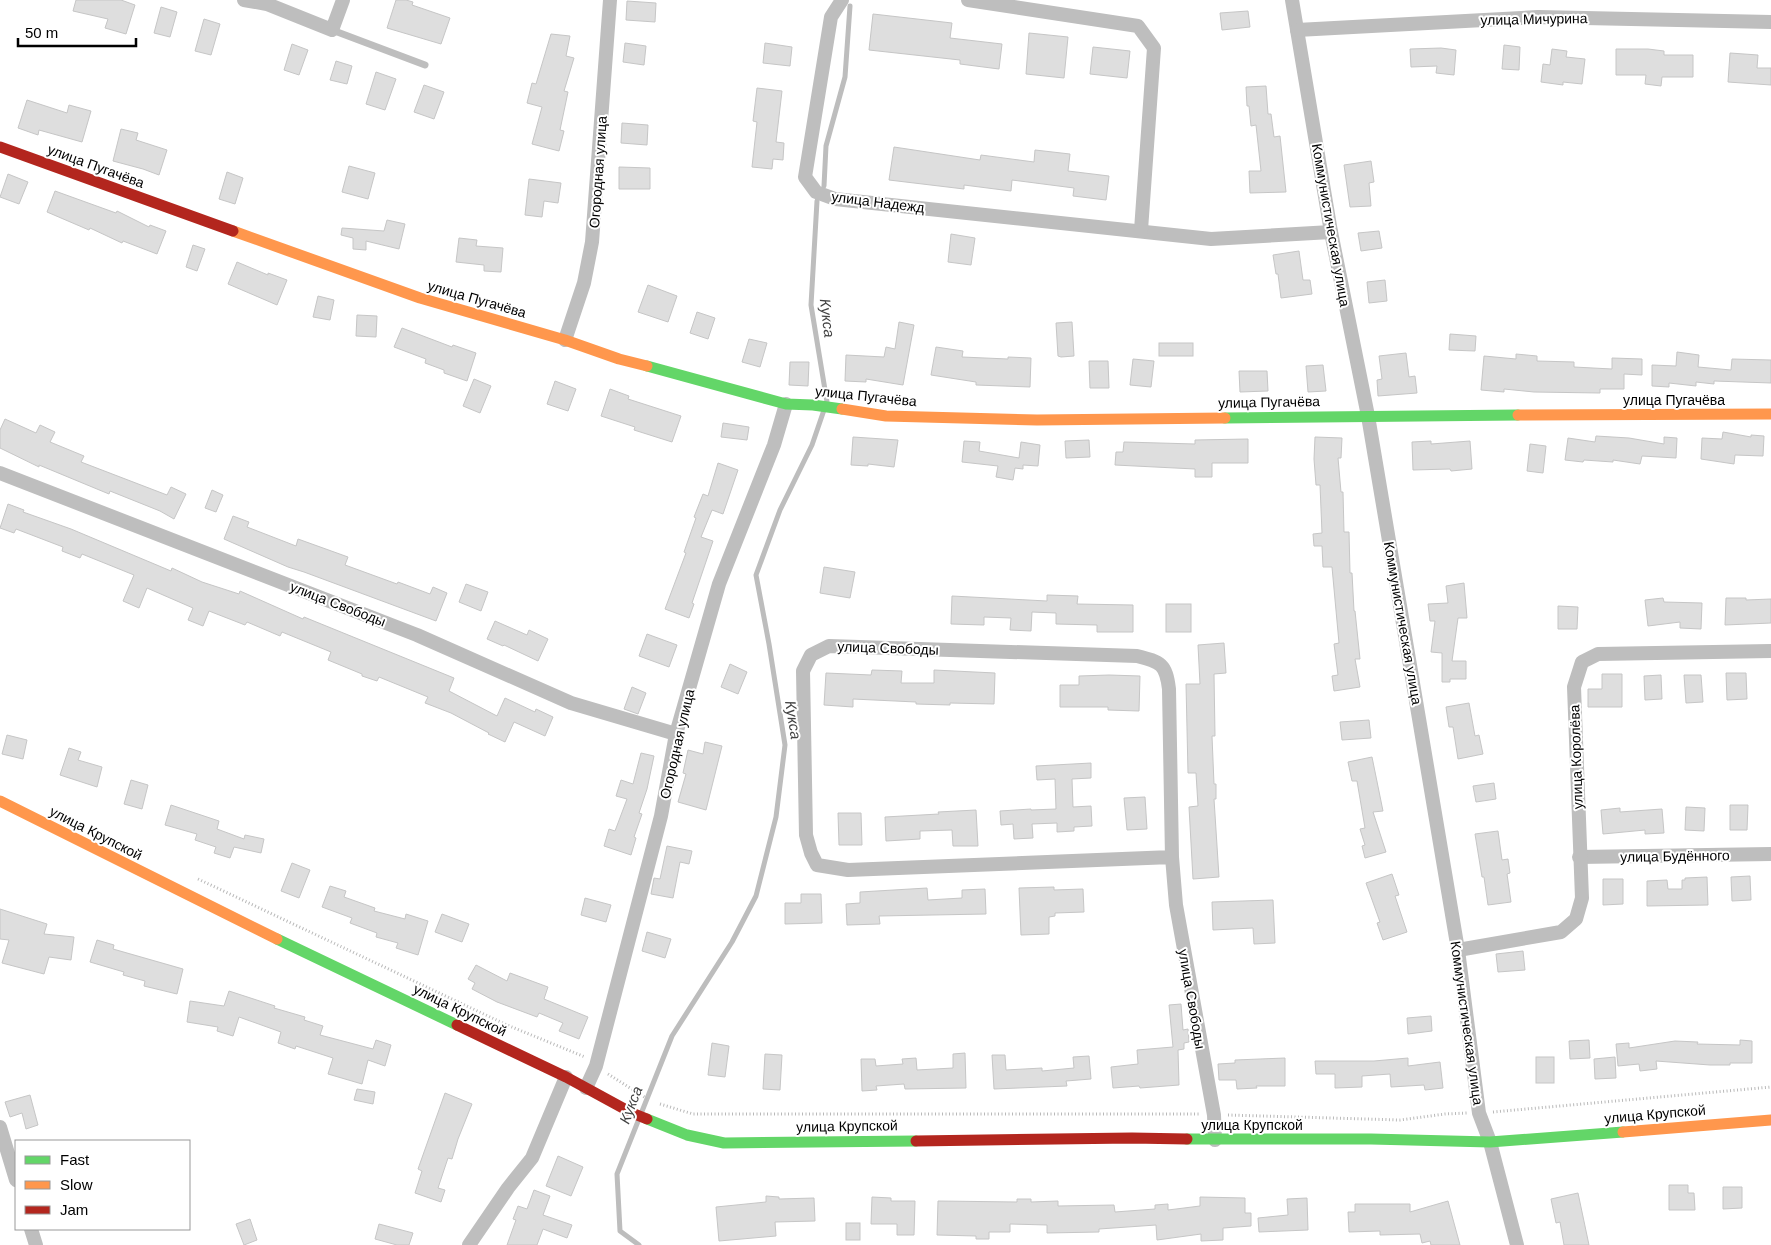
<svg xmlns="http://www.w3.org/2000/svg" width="1771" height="1245" font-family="Arial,sans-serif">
<rect width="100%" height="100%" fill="#fff"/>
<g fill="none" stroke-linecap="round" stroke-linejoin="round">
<g stroke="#bdbdbd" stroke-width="5">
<polyline points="824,186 826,146 845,77 850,6"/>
<polyline points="817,201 811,305 827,402"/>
<polyline points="639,1245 620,1231 617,1174 672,1036 732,942 756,896 776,817 785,745 769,644 756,575 780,510 812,445 824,410"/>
</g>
</g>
<g fill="#dedede" stroke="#c6c6c6">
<polygon points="76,0 121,0 135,5 126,34 105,28 108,19 73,11"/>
<polygon points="396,0 406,0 413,2 412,5 450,18 441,44 387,28"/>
<polygon points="627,1 656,3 655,22 626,20"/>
<polygon points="161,7 177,12 170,37 154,33"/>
<polygon points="1248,11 1250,27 1222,30 1220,13"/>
<polygon points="873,14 952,23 950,38 1002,44 999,69 960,64 960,60 869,50"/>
<polygon points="204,19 220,24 211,55 195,51"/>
<polygon points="1029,33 1068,37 1064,78 1026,74"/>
<polygon points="551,34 570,36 566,56 574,58 564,91 568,92 560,130 564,131 559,151 532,144 542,107 527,103 532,83 536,84"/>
<polygon points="625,43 646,46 644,65 623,62"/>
<polygon points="765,43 792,47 790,66 763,63"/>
<polygon points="292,44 308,50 299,75 284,70"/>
<polygon points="1504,45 1520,47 1519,70 1502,69"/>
<polygon points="1093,47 1130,51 1127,78 1090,74"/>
<polygon points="1441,48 1456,50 1454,75 1436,73 1437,66 1411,67 1410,49"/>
<polygon points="1552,49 1567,51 1566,57 1585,59 1582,84 1563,82 1563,85 1541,82 1543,64 1550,65"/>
<polygon points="1616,49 1648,49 1664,51 1664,55 1693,55 1693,77 1662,77 1661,86 1645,84 1646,75 1616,75"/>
<polygon points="1730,53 1758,55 1757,68 1771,68 1771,85 1728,82"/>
<polygon points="336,61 352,66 347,84 330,80"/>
<polygon points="376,72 396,79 385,110 366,104"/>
<polygon points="424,85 444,92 434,119 414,112"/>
<polygon points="1266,86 1268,114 1271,114 1274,137 1280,136 1286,192 1250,193 1249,171 1261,171 1256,125 1251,126 1249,106 1247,106 1246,87"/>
<polygon points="757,88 782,91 776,142 784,143 783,160 773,159 772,169 752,167 757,122 753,121"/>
<polygon points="27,100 67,113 69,105 91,111 82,142 39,130 38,135 18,128"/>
<polygon points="622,123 648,125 647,145 621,143"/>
<polygon points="121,129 138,133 136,140 167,150 159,175 143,169 113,161"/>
<polygon points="894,147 980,160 981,155 1034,162 1035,150 1070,154 1068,171 1109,176 1106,200 1073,196 1074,188 1012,180 1011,191 964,185 964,189 889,180"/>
<polygon points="1371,161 1374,182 1369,183 1371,206 1350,207 1344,165"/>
<polygon points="349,166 375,173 368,199 342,192"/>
<polygon points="619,167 650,168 650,189 619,189"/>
<polygon points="227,172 243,178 235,204 219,199"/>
<polygon points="8,174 28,182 19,204 0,197"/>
<polygon points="529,179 561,183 558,203 544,201 542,217 525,215"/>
<polygon points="55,191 116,213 117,211 149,227 150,225 166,231 157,254 123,241 122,243 90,228 89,230 47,212"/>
<polygon points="387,220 405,224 399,249 366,241 366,250 353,249 353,238 341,235 342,228 384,231"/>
<polygon points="1379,231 1382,248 1361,251 1358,233"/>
<polygon points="951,234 975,238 971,265 948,262"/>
<polygon points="459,238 477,240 476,246 503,248 501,272 484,271 484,265 456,262"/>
<polygon points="193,245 205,249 197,271 186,267"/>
<polygon points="1299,251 1303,280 1310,280 1312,294 1281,298 1278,274 1276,274 1273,255"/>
<polygon points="237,262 268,275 268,273 287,280 277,305 228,284"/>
<polygon points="1385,280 1387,301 1369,303 1367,282"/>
<polygon points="648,285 677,296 668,322 638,312"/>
<polygon points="318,296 334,300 330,320 313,317"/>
<polygon points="697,312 715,318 708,339 690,333"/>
<polygon points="357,315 377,316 376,337 356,336"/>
<polygon points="899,322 914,325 903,385 866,379 866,382 845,381 846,355 884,357 886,347 895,349"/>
<polygon points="1072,322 1074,356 1061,357 1058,356 1056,323"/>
<polygon points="402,328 452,347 453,345 476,353 467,381 444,373 444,370 425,363 426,359 394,347"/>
<polygon points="1450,334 1476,336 1475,351 1449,350"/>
<polygon points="749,339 767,343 760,367 742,362"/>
<rect x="1159" y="343" width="34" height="13"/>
<polygon points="936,347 963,351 962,357 1008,359 1008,357 1031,358 1030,387 976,385 976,382 931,375"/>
<polygon points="1677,352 1699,355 1698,367 1731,370 1732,359 1771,360 1771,383 1714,381 1714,384 1696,382 1696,386 1669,383 1669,387 1652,386 1652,365 1676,366"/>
<polygon points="1406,353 1409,377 1415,376 1417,393 1378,396 1377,380 1382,379 1379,356"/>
<polygon points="1516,354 1537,356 1537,361 1574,362 1574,367 1612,369 1612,358 1642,359 1642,375 1624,374 1624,389 1600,389 1600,393 1534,392 1504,389 1504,392 1481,390 1484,356 1516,359"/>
<polygon points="1133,359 1154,361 1151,387 1130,385"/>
<polygon points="1089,361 1108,361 1109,388 1090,388"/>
<polygon points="790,362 809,362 808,386 789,385"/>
<polygon points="1323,365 1326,391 1308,392 1306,366"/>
<polygon points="1239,371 1267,371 1268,391 1240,392"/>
<polygon points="474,379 491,386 480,413 463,406"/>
<polygon points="555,381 576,389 568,411 547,404"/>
<polygon points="610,389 629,396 628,399 681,416 672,442 634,430 635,427 601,416"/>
<polygon points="5,419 36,433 40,425 55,432 50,442 84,456 81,462 167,495 171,487 186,494 174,519 160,511 110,491 109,494 39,465 39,467 0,448 0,430"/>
<polygon points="723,423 749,427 747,440 721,437"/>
<polygon points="1723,432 1751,437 1751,435 1764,436 1763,456 1735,455 1734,464 1701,459 1702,438 1722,439"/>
<polygon points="1596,436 1629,438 1664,444 1664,437 1677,438 1676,458 1642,456 1640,464 1613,460 1613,462 1584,460 1583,462 1565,460 1568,438 1595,442"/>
<polygon points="853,437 898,440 894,467 868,464 868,466 851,465"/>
<polygon points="1315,437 1342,438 1341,458 1338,458 1341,492 1343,492 1344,532 1349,532 1350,573 1352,573 1354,611 1355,611 1360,659 1355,659 1360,687 1334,691 1332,676 1338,675 1334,644 1339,643 1332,567 1323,567 1322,546 1314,546 1313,534 1322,533 1320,485 1316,485 1314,459"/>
<polygon points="1248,439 1248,463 1212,463 1212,477 1195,477 1195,469 1115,465 1116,452 1123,452 1124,442 1195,444 1195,440"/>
<polygon points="1089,440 1090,457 1066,458 1065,441"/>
<polygon points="964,441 980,442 979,451 1019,458 1021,442 1040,445 1038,466 1023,465 1023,469 1015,468 1013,480 996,477 998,466 962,462"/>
<polygon points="1431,441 1431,444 1470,441 1472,469 1451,471 1450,469 1413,470 1412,442"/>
<polygon points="1530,444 1546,446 1543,473 1527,471"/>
<polygon points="718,463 738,470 723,514 712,510 701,537 713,541 692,603 694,604 689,618 665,609 686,553 684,552 696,518 694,517 703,494 708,496"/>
<polygon points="212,490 223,495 216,512 205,508"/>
<polygon points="8,504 24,510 23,512 71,529 171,571 172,568 202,582 239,594 240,591 303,619 304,617 454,678 449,691 497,716 505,698 535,712 536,709 553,717 545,736 514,722 505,742 488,734 489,733 451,713 425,703 428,697 379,677 377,681 362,676 362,674 328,660 331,652 282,632 280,636 247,622 245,625 209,611 203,626 188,620 193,608 147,588 139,608 123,601 134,575 82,554 80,558 62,551 63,547 16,529 14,533 0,528"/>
<polygon points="233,516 249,522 247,527 296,546 298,539 348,557 345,565 397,584 398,582 430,594 433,587 447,593 436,621 304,572 288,567 224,539"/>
<polygon points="824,567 855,572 850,598 820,593"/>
<polygon points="1464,583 1467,618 1458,618 1452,661 1466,661 1466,679 1450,679 1450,682 1442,682 1442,653 1431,652 1435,621 1430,621 1428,604 1448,603 1446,586"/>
<polygon points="466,584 488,592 481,611 459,602"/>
<polygon points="1047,595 1078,596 1077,604 1133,605 1133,632 1097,632 1097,625 1056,624 1056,613 1032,612 1031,631 1010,630 1011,618 984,617 984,625 951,624 952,596 1047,601"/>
<polygon points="1663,598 1664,602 1702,603 1701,629 1680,628 1680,622 1648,626 1645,600"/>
<polygon points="1726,598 1746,598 1746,600 1771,599 1771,623 1725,625"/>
<rect x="1166" y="604" width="25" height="28"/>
<polygon points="1558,606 1578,607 1577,629 1558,629"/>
<polygon points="495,621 527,635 529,630 548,639 538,661 504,645 503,646 487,639"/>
<polygon points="647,634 677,645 669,667 639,656"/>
<polygon points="1224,643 1226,673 1214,674 1215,736 1212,736 1214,784 1216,784 1216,799 1214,799 1219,877 1193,879 1189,807 1198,806 1196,773 1188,773 1186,684 1200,684 1198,645"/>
<polygon points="730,664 747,672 738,694 721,687"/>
<polygon points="872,670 902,671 901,683 934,683 934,670 995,673 994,704 950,703 950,705 916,704 916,702 853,699 853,707 824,705 826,673 871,675"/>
<polygon points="1726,673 1746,673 1747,699 1727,700"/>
<polygon points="1602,674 1622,674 1622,707 1588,707 1588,689 1602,689"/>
<polygon points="1109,675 1140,676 1139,711 1108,710 1108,707 1060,707 1060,685 1079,685 1079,676"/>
<polygon points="1661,675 1662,699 1645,700 1644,676"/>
<polygon points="1684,675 1701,675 1703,702 1686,703"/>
<polygon points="632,687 646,693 638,714 624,709"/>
<polygon points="1469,703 1475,736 1479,735 1483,754 1458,759 1453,727 1449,727 1446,707"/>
<polygon points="1369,720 1371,738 1342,740 1340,722"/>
<polygon points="7,735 27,740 23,759 2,754"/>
<polygon points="705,742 722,746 706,810 678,802 686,774 683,773 688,750 703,754"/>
<polygon points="69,748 81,752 78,760 102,767 97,787 60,775"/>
<polygon points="641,753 654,756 647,789 639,813 642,814 634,837 636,838 631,855 604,846 609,829 615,831 627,799 616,796 621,780 633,784"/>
<polygon points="1372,757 1383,811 1373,812 1386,852 1365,858 1362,846 1365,845 1360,829 1365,828 1357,781 1352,781 1348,762"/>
<polygon points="1091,763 1091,778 1072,779 1073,807 1091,806 1092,826 1074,827 1074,831 1057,832 1057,823 1032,824 1033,838 1014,839 1013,824 1001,825 1000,811 1031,809 1031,810 1056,809 1055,779 1037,780 1036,766"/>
<polygon points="131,780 148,785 142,809 124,804"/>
<polygon points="1494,783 1496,799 1476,802 1473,786"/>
<polygon points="1145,797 1147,829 1127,830 1124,798"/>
<polygon points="171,805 219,821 217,829 244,839 245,835 264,839 261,853 234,847 230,858 214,853 216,847 195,840 197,834 165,825"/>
<polygon points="1730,805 1748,805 1747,830 1730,830"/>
<polygon points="1686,807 1705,808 1704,831 1685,830"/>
<polygon points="1620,808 1620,812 1662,809 1664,833 1645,834 1645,830 1603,834 1601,810"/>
<polygon points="976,810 978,846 953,846 952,830 920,831 920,839 886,841 885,817 939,814 938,812"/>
<polygon points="838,813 861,813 862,845 839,845"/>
<polygon points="1498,831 1502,860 1508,859 1510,873 1507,874 1511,902 1488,905 1484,877 1482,877 1475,834"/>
<polygon points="667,846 692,851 689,864 680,862 673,898 651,894 654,878 660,879"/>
<polygon points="292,863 310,870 299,898 281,891"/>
<polygon points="1392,874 1399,895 1395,896 1407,932 1383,940 1377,923 1380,922 1366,883"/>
<polygon points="1750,876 1751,900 1732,901 1731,877"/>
<polygon points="1707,877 1708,905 1647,906 1647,881 1667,880 1668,889 1682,889 1682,880 1685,880 1685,878"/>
<polygon points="1603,879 1623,879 1623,904 1603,905"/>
<polygon points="330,886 346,891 344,897 375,908 374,911 405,919 406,914 428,921 418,955 396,948 398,943 376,937 377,933 350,923 352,918 322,907"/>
<polygon points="1054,887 1054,890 1083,889 1084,912 1055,913 1055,916 1049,917 1049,934 1021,935 1019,888"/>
<polygon points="927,888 928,900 962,898 962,890 985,889 986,914 879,916 880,924 847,925 846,904 860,903 860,892"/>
<polygon points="801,894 821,894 822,923 785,924 785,903 801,903"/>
<polygon points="585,898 611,905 606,922 581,915"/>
<polygon points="1273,900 1275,943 1254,944 1253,928 1213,930 1212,902"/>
<polygon points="0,909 47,924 44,934 74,937 71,960 49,957 44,974 2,963 9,940 0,939"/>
<polygon points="442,914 469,924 462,942 435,932"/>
<polygon points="647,932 671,939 665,958 642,951"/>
<polygon points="97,940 114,945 113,949 183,969 177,994 144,986 145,981 123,975 124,972 90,962"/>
<polygon points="1523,951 1525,970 1498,972 1496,954"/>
<polygon points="476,965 507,981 510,973 548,987 544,999 588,1017 579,1039 559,1031 563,1023 539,1013 537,1017 497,1002 472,989 475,983 468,979"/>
<polygon points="229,991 275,1006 274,1008 305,1017 304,1020 323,1026 320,1035 373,1049 376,1040 391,1045 385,1066 368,1060 362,1084 328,1074 333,1058 296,1046 295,1049 278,1043 281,1032 239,1017 233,1036 217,1031 218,1027 187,1022 190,1001 224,1006"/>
<polygon points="1181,1004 1183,1030 1188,1029 1189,1042 1184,1043 1184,1049 1178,1050 1179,1085 1140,1088 1139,1086 1113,1088 1111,1067 1138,1064 1137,1050 1173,1047 1169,1005"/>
<polygon points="1431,1016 1432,1031 1408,1034 1407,1018"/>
<polygon points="1589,1040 1590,1058 1570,1059 1569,1041"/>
<polygon points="1740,1040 1752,1041 1752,1063 1730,1063 1730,1065 1710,1065 1656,1061 1657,1069 1640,1071 1639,1064 1618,1066 1616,1044 1629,1043 1629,1048 1675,1041 1698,1042 1697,1044 1740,1045"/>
<polygon points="712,1043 729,1046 725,1077 708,1075"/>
<polygon points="965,1053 966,1088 905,1089 904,1084 876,1086 877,1090 862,1091 861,1059 875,1059 876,1066 903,1064 902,1059 916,1058 917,1070 953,1068 953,1054"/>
<polygon points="765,1054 782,1055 780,1090 763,1089"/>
<polygon points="992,1055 1005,1055 1006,1070 1042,1068 1042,1071 1074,1068 1073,1057 1089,1056 1091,1079 1066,1081 1067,1086 994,1089"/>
<rect x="1536" y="1057" width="18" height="26"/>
<polygon points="1615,1057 1616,1078 1595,1079 1594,1059"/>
<polygon points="1285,1058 1285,1086 1256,1086 1257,1088 1237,1089 1236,1080 1219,1080 1218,1064 1235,1063 1235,1060"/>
<polygon points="1408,1058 1408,1066 1440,1062 1443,1088 1425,1090 1424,1085 1391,1087 1390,1074 1362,1076 1362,1087 1335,1088 1335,1074 1316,1074 1315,1061 1374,1061"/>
<polygon points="357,1089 375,1092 373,1104 354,1100"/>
<polygon points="445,1093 472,1104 458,1139 452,1159 448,1158 438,1188 445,1190 441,1202 415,1193 422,1171 418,1169"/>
<polygon points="30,1095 38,1125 26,1129 22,1113 10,1117 5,1102"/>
<polygon points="558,1156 583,1167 571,1196 546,1186"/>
<polygon points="1669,1185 1688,1185 1688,1193 1694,1193 1695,1210 1669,1210"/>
<polygon points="1723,1187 1742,1187 1742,1208 1723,1209"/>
<polygon points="534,1190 550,1196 543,1215 572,1225 567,1238 543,1229 537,1245 507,1245 516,1220 513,1219 518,1206 527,1209"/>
<polygon points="1578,1193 1589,1245 1564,1245 1560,1222 1556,1223 1551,1199"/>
<polygon points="766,1196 779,1197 779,1199 814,1198 815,1221 775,1222 776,1236 719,1241 716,1207 766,1202"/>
<polygon points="872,1197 891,1198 891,1201 915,1201 914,1235 897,1235 897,1224 871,1224"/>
<polygon points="1200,1197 1245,1198 1245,1213 1251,1213 1251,1226 1223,1228 1223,1240 1201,1241 1201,1234 1157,1240 1156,1225 1099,1229 1099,1232 1047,1233 1047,1225 1010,1224 1010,1232 989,1232 989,1239 976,1239 976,1236 937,1235 938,1201 1017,1202 1017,1199 1031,1199 1031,1202 1058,1201 1058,1206 1114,1205 1115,1212 1155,1209 1155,1205 1168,1204 1168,1210 1200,1206"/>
<polygon points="1307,1198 1308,1230 1259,1232 1258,1218 1288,1215 1287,1199"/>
<polygon points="1448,1201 1460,1245 1431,1245 1430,1241 1422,1243 1420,1234 1380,1235 1380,1231 1349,1232 1348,1212 1355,1212 1355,1204 1410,1204 1410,1212"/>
<polygon points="250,1219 257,1240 244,1245 236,1224"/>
<rect x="846" y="1223" width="14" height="17"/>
<polygon points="379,1224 413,1233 409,1245 397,1245 375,1239"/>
</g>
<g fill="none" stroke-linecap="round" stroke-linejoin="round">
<g stroke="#b9b9b9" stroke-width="3" stroke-dasharray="1 2.5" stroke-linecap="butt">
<polyline points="198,879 507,1025 585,1057"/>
<polyline points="608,1074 649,1100"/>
<polyline points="660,1104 693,1114 1199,1114"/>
<polyline points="1493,1112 1771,1087"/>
<polyline points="1228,1115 1400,1120 1445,1114 1467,1113"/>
</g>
<polyline stroke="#bebebe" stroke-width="7" points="332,30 425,65"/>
<g stroke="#bebebe" stroke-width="14">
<polyline points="244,0 267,4 332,30 343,0"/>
<polyline points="842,0 831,17 805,177 816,192 835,199 1211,239 1331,232"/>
<polyline points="968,0 1138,26 1154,48 1141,230"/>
<polyline points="1292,0 1331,232 1368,416 1458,950 1479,1113 1490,1142 1517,1245"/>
<polyline points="1297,30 1538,17 1771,22"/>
<polyline points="565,340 584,283 592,242 610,0"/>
<polyline points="0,473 417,635 571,703 676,734"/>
<path d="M1172 857 848 870 817 865 811 853 806 835 803 671 811 655 829 646 1137 656C1161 662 1166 664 1169 689L1172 857 1176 905 1214 1115 1215 1140"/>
<polyline points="1579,857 1771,854"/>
<polyline points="1458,950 1561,932 1576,919 1582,898 1574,687 1582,662 1598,654 1771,651"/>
<polyline points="586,1088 596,1066 661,816 676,734 719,584 774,445 786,404"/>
<polyline points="0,1127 16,1180"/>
<polyline points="31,1229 36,1245"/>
<polyline points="469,1245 508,1188 532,1158 566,1077"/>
</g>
<g stroke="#63d668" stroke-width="11">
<polyline points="647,366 786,404 813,405 842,409"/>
<polyline points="1225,418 1518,415"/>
<polyline points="277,939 457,1025"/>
<polyline points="647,1119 687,1135 724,1143 916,1141"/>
<polyline points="1187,1139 1371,1139 1490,1142 1623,1132"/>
</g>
<g stroke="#ff974d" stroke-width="11">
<polyline points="233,231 420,298 565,340 619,359 647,366"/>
<polyline points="842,409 886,416 1037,420 1225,418"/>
<polyline points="1518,415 1771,414"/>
<polyline points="0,801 277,939"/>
<polyline points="1623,1132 1771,1120"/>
</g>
<g stroke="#b3261e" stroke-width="11">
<polyline points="0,147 233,231"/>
<polyline points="457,1025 566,1077 632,1113 647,1119"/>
<polyline points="916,1141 1132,1138 1187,1139"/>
</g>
</g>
<g text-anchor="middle" stroke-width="4" stroke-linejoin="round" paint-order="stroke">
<g font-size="14" fill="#000" stroke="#fff">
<text transform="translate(1534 19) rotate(-1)" y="5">улица Мичурина</text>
<text transform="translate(96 166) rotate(20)" y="5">улица Пугачёва</text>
<text transform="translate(598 172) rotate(-86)" y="5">Огородная улица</text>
<text transform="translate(878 202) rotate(7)" y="5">улица Надежд</text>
<text transform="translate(1331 225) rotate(80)" y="5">Коммунистическая улица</text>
<text transform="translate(477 299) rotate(16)" y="5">улица Пугачёва</text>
<text transform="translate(866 396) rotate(6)" y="5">улица Пугачёва</text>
<text x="1674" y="405">улица Пугачёва</text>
<text transform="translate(1269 402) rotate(-1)" y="5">улица Пугачёва</text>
<text transform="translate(338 604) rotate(21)" y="5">улица Свободы</text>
<text transform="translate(1403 623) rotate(80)" y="5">Коммунистическая улица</text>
<text transform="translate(888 648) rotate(2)" y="5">улица Свободы</text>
<text transform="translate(677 744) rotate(-77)" y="5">Огородная улица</text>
<text transform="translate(1576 757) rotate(-92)" y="5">улица Королёва</text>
<text transform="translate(96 833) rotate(27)" y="5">улица Крупской</text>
<text transform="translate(1675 856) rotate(-1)" y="5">улица Будённого</text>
<text transform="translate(1192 999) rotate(80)" y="5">улица Свободы</text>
<text transform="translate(460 1010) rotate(26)" y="5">улица Крупской</text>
<text transform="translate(1467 1023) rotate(82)" y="5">Коммунистическая улица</text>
<text transform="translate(1655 1114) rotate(-5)" y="5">улица Крупской</text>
<text x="1252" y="1130">улица Крупской</text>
<text transform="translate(847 1126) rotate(-1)" y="5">улица Крупской</text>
</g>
<g font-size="15" font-style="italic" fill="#424242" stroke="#fff">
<text transform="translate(827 318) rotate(83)" y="5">Кукса</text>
<text transform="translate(793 720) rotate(81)" y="5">Кукса</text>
<text transform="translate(631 1105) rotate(-69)" y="5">Кукса</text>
</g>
</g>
<rect x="15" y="1140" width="175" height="90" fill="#ffffff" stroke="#999999"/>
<rect x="25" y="1156" width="25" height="8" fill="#63d668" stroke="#999999"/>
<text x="60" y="1165" font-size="15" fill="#000000">Fast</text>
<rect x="25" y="1181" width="25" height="8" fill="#ff974d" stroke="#999999"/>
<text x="60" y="1190" font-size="15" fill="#000000">Slow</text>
<rect x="25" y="1206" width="25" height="8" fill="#b3261e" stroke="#999999"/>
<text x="60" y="1215" font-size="15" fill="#000000">Jam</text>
<path d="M18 38v8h118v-8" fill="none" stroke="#000000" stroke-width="2.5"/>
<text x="25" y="38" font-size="15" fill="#000000" stroke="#ffffff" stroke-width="4" paint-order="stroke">50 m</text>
</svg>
